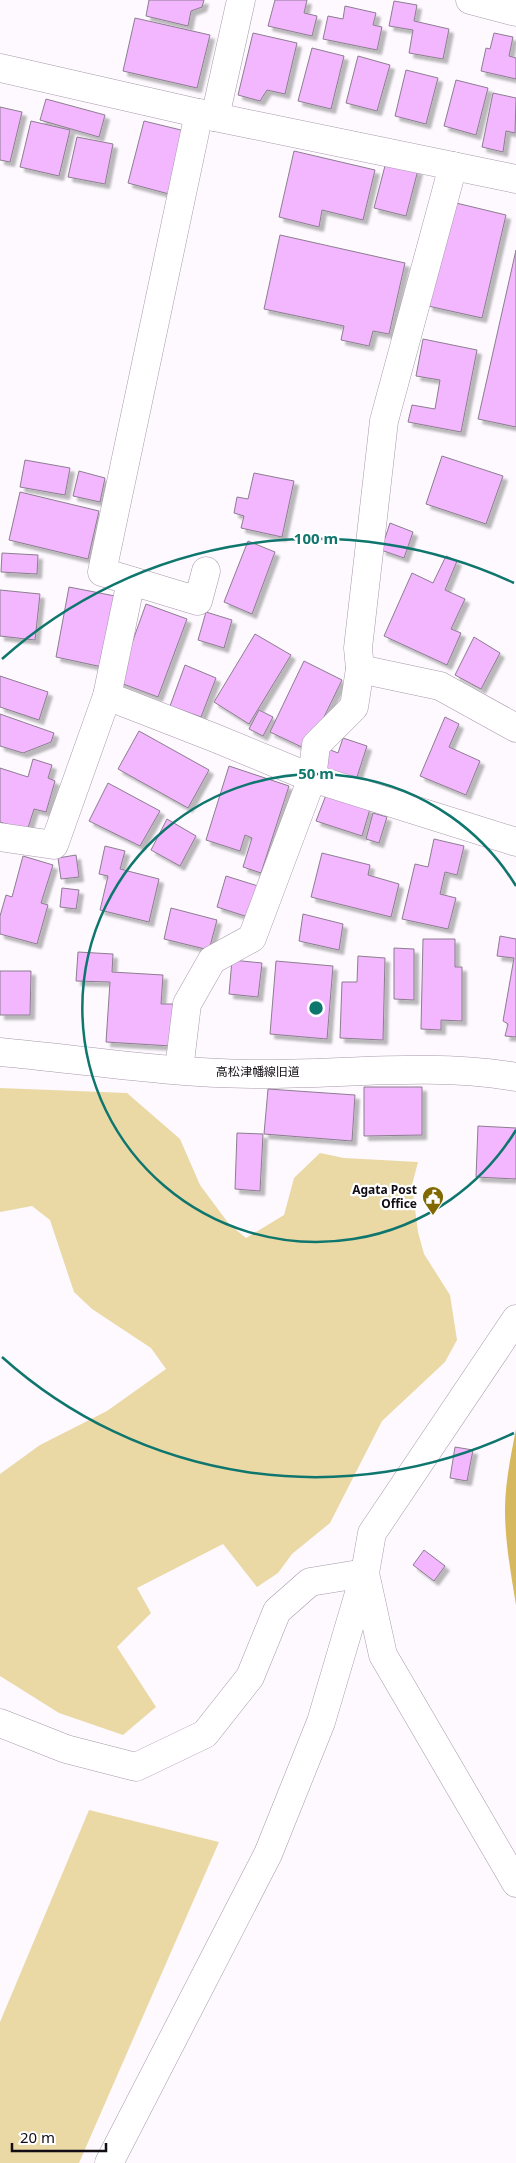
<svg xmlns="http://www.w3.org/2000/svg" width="516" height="2163" font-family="'Noto Sans','Noto Sans JP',sans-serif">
<defs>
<filter id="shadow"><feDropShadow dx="4.5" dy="4.5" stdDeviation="1" flood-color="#0004"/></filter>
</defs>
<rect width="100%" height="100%" fill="#fdf9fe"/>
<g fill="#ead9a5">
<polygon points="0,1088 127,1093 180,1139 200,1185 229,1224 246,1238 284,1215 294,1178 320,1153 344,1158 418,1162 412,1185 418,1232 424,1254 450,1295 457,1340 445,1362 382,1421 330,1523 292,1554 278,1573 257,1587 223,1544 137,1588 151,1613 117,1647 156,1707 123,1735 59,1713 0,1676 0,1474 40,1445 107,1411 166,1369 151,1348 92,1309 74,1292 50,1220 32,1206 0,1212"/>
<polygon points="89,1810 219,1842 79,2163 0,2163 0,2022"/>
</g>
<path fill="#d6b95f" d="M516 1429V1605C511 1574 505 1542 505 1510 505 1483 511 1455 516 1429Z"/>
<g fill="#f2b7fe" stroke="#8c7d8f" filter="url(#shadow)">
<polygon points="149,0 204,0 202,7 191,11 188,26 146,16"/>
<polygon points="275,0 307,0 304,13 317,16 312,36 268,26"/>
<polygon points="394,1 417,5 414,21 449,29 443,59 409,53 413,30 389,26"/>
<polygon points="345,6 376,13 373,25 382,27 377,50 323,39 328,16 343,19"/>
<polygon points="135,18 210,35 197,88 123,71"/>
<polygon points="253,33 297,43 285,94 267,90 260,101 238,95"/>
<polygon points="494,33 513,37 509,56 516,58 516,79 481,71 486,48 490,49"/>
<polygon points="312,48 344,56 331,109 298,101"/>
<polygon points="358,56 390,65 377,111 346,103"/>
<polygon points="406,70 438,78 426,124 395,116"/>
<polygon points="456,80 488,88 476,135 444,126"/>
<polygon points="493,93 516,98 515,133 506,131 503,152 482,147"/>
<polygon points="46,99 105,115 99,137 40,120"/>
<polygon points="0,107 22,112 10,162 0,160"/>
<polygon points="31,121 70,130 59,176 20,167"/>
<polygon points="144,121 185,131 169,194 128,183"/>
<polygon points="77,137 113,144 105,184 68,177"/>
<polygon points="294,151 375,170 363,220 322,210 319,227 279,217"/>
<polygon points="386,162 418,170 406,216 374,208"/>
<polygon points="452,202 506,215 482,318 428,306"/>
<polygon points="280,235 405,263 389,334 373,331 369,346 341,340 344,326 264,309"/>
<polygon points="516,250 516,427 478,419"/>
<polygon points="423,339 477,350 461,432 408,422 412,405 435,409 440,380 416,376"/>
<polygon points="442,456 503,476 486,524 426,504"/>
<polygon points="25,460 70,468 65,495 20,487"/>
<polygon points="79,471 105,478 100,502 73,496"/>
<polygon points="254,473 294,481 282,537 241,528 244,516 234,513 237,497 248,499"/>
<polygon points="20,492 99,511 88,559 9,540"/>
<polygon points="390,523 413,532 404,558 381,550"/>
<polygon points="248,541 275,552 252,614 224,602"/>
<polygon points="2,553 38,555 37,574 1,572"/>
<polygon points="446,556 457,561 445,590 465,599 451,629 461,633 447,665 384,636 412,573 433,583"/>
<polygon points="69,587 120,597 107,668 56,657"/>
<polygon points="0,590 40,594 35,640 0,636"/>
<polygon points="146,604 187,619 158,697 118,682"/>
<polygon points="206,612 232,620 224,648 198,640"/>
<polygon points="255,634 291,655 249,724 214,702"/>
<polygon points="474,637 500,653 481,689 455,675"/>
<polygon points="304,661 342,680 308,750 270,732"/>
<polygon points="185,665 216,678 201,717 170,706"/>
<polygon points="0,676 48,692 39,720 0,707"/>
<polygon points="259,710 273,717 263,736 249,729"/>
<polygon points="0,714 54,733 51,742 23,753 0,746"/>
<polygon points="445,717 459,724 449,747 480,761 466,795 420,776"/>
<polygon points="139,731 209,770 188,808 118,769"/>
<polygon points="343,738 367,746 356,780 322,769 328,749 338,753"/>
<polygon points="33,759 52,765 48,778 55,781 46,812 34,809 27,831 0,822 0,768 28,777"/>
<polygon points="229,766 289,786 261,873 243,867 252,838 245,835 240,851 206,840"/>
<polygon points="108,783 160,811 140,846 89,821"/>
<polygon points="326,795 370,809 362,836 316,821"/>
<polygon points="373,813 387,817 379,843 366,839"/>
<polygon points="167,819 196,836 180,866 151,850"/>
<polygon points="434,839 464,846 457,875 445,872 440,894 456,898 448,929 402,919 415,864 428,867"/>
<polygon points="105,846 125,851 120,869 159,879 149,922 100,910 108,876 99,874"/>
<polygon points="322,853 370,865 368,875 399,884 391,917 311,897"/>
<polygon points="76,855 79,877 61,879 58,858"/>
<polygon points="23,856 53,865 41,903 48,905 37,944 0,934 0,916 6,895 12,897"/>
<polygon points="226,876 258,886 248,917 217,907"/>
<polygon points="62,888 79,890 76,909 60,907"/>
<polygon points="171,908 217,920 209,950 164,939"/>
<polygon points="303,914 343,924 339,950 299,941"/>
<polygon points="500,936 516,939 516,1037 505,1036 508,1024 503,1021 514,958 497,956"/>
<polygon points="423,939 455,939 455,967 462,967 462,1021 441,1020 441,1030 421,1029"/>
<polygon points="394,948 414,949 414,1000 394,999"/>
<polygon points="78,952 113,954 112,972 163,975 161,1004 173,1004 171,1046 106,1042 110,982 76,981"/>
<polygon points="358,956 385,958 383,1040 340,1038 342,982 357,982"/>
<polygon points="232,960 262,963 258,997 229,994"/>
<polygon points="276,961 333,966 327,1039 270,1034"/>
<polygon points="0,971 31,971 30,1015 0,1015"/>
<polygon points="364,1087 422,1087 422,1135 364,1136"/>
<polygon points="268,1089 355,1095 352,1141 264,1134"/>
<polygon points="478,1126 516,1128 516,1179 476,1177"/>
<polygon points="237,1133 263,1134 260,1191 235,1189"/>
<polygon points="455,1447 473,1450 467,1481 450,1478"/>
<polygon points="424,1550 445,1566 434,1581 413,1565"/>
</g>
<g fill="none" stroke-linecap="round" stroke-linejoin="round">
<g stroke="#a899ab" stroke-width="29">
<g id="street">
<polyline points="470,0 516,12"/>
<polyline points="0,68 215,117 516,179"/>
<polyline points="199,113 102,572 198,601 206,571"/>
<polyline points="215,117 241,0"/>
<polyline points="360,669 440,686 516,728"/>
<polyline points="107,696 215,738 312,778 516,842"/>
<polyline points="0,837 54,845 107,696 131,581"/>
<polyline points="179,1070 187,1004 212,960 252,938 312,778 316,745 354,707 360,669 358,648 384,421 453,166"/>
<polyline points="365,1573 383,1655 516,1883"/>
</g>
</g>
<g stroke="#a899ab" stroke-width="29">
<g id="secondary">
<path d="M0 1052C84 1060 168 1073 252 1074 340 1075 428 1062 516 1077"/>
<polyline points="0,1723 66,1749 136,1767 205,1734 250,1677 277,1611 310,1582 365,1573"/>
<polyline points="109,2163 268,1854 321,1722 365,1573 372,1533 516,1319"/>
</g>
</g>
<use href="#street" stroke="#fff" stroke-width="28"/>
<use href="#secondary" stroke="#fff" stroke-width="28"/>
</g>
<g fill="none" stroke="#0f766e" stroke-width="2.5">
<path d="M516 1130A234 234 0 1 1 516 886"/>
<path d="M514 1433A469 469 0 0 1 2 1357M2 659A469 469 0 0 1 514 583"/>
</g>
<defs>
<g id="civic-pin" transform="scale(1.125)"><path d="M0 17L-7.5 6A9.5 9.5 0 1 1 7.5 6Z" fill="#816800" stroke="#fff"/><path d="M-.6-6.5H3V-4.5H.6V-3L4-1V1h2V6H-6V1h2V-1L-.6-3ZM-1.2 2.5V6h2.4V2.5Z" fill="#fff"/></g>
</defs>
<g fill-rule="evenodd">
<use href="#civic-pin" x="433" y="1197"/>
</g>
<g text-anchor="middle" stroke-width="4.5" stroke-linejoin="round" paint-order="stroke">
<g font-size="12" fill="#130e15" stroke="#fff">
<text x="258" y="1076">高松津幡線旧道</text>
</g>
<g font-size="12" font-weight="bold" fill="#130e15" stroke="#fff" text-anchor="end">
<text x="417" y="1194">Agata Post<tspan x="417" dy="14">Office</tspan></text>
</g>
</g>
<circle cx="316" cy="1008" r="8" fill="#0f766e" stroke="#fff" stroke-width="2.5"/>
<g font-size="15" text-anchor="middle" font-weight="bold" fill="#0f766e" stroke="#fff" stroke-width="4.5" stroke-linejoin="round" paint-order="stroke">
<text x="316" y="544">100 m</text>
<text x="316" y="779">50 m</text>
</g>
<path d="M12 2143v8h94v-8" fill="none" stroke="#130e15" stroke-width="2.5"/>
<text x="20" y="2143" font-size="15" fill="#130e15" stroke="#ffffff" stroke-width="4" paint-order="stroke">20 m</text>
</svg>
